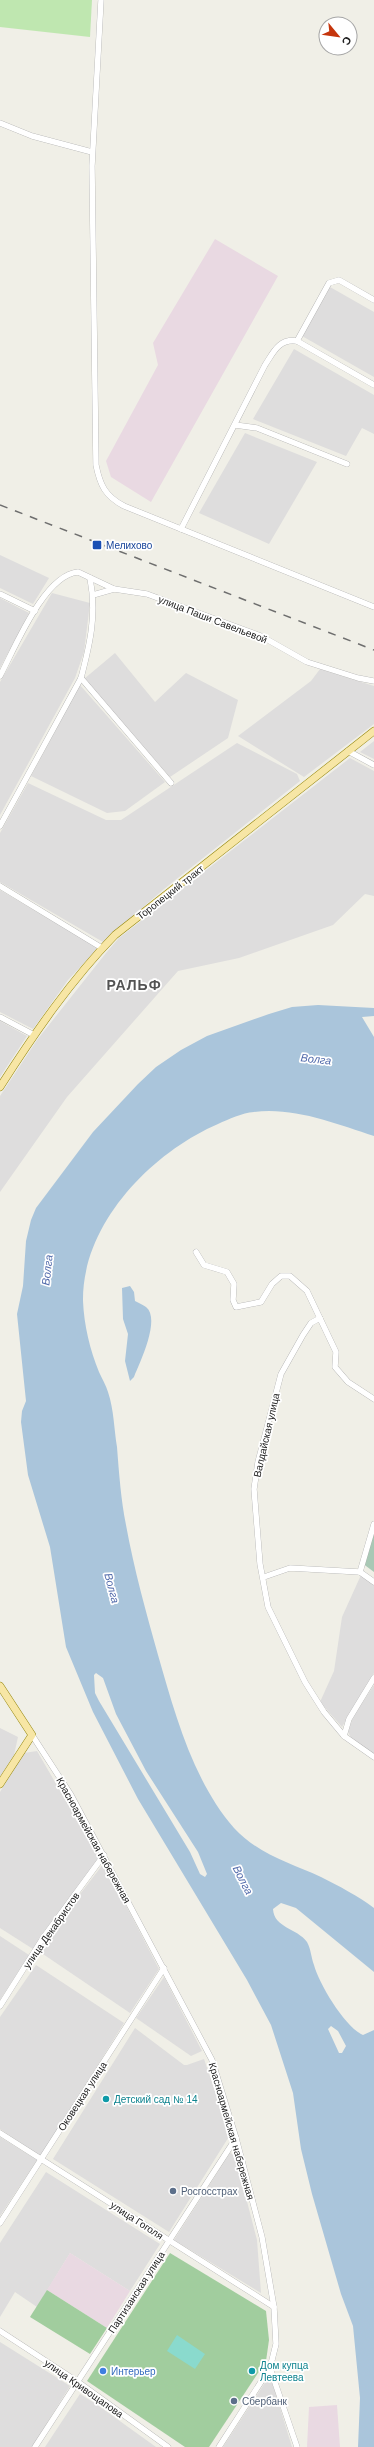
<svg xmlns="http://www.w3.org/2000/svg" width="374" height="2447" font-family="Helvetica,sans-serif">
<rect width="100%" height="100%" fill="#f0efe7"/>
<g fill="#dedddd">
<polygon points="330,287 374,312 374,377 302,336"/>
<polygon points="294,349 374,395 374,434 362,428 346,456 253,419"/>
<polygon points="245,433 317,462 269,544 199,513"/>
<polygon points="0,555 49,578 33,604 0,588"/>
<polygon points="52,593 90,603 84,652 75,678 0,815 0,682"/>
<polygon points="0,598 29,613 0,668"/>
<polygon points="115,653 155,702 186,673 238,700 228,738 170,777 84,679"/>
<polygon points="320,669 374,686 374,724 304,777 238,736 311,681"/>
<polygon points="80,685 165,782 125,811 107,813 31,776"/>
<polygon points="374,741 374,759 360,752"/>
<polygon points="237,743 297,774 300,781 164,889 103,942 0,882 0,833 28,783 106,820 121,820"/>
<polygon points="350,758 374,771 374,896 365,894 333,925 239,958 178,971 67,1097 0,1192 0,1096 37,1040 106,953 119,938"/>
<polygon points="0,890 98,948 68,980 33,1029 0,1012"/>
<polygon points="0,1021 27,1036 0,1077"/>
<polygon points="361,1575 374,1584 374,1673 342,1727 320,1702 334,1671 342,1617"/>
<polygon points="374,1685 374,1754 351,1738 348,1732 353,1717"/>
<polygon points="0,1728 18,1737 14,1755 0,1777"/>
<polygon points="37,1751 99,1858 33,1949 0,1928 0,1792 24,1753"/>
<polygon points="104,1863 159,1969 130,2013 37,1950"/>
<polygon points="0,1936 29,1955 0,2000"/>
<polygon points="36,1965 124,2023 41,2156 0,2129 0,2017"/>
<polygon points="164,1977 202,2051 191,2056 136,2018"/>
<polygon points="135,2028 184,2065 187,2065 204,2059 230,2135 169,2232 53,2159"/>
<polygon points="0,2137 37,2160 0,2216"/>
<polygon points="230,2153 235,2155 257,2240 261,2293 174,2240"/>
<polygon points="46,2172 160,2244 130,2291 70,2253 37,2307 15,2292 0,2317 0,2243"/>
<polygon points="0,2342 70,2386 32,2447 0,2447"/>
<polygon points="270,2375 292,2447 223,2447"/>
<polygon points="80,2394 96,2404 156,2447 45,2447"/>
</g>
<g fill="#e9d9e2">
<polygon points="215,239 278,276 151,502 111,477 106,461 158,365 153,343"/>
<polygon points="70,2253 130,2291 107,2328 47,2290"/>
<polygon points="337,2405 340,2447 307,2447 309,2407"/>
</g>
<polygon fill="#bfe7b0" points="0,0 92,0 90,37 0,27"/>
<g fill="#a1cd9e">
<polygon points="170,2253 266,2311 269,2340 266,2361 209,2447 185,2447 87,2381"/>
<polygon points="47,2290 107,2328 90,2354 30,2317"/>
</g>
<polygon fill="#a9c8b5" points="374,1527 374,1572 362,1563"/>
<polygon fill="#8adacd" points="177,2335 205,2354 195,2369 167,2351"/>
<g fill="#aac5db" fill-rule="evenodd">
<path d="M318 1005 374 1008V1016L362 1017 374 1037V1136C336 1124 295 1107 254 1112 242 1113 229 1119 218 1124 151 1153 82 1224 83 1301 84 1325 90 1350 99 1372 102 1379 106 1385 108 1392 114 1410 114 1429 117 1447 119 1473 121 1500 126 1525 134 1569 146 1612 158 1655 175 1714 193 1781 234 1828 258 1854 290 1863 321 1877 339 1886 358 1896 374 1908V1972L296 1908 281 1903 273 1909C274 1928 297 1928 307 1942 311 1949 311 1957 314 1965 319 1984 345 2027 363 2035L374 2030V2447H358L360 2398 353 2326 341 2294 312 2194 301 2149 293 2093 271 2025 247 1980 138 1799 93 1712 66 1647 50 1547 28 1475 21 1422 22 1411 26 1401 17 1314 23 1286 26 1241 31 1220 36 1208 93 1132 138 1084 156 1067 181 1050 207 1036 269 1014 292 1007ZM96 1673 103 1678 116 1714 146 1771 198 1852 207 1874 205 1877 200 1874 190 1852 99 1701 95 1693 94 1675ZM331 2026 338 2031 346 2046 342 2053H339L328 2029Z"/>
<path d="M130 1286 134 1292 135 1301C139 1303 143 1305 146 1307 161 1319 140 1362 134 1377L130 1381 125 1361 128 1334 123 1319 122 1288Z"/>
</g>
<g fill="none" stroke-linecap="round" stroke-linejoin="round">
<g stroke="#a4a4a4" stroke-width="6">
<g id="minor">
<path d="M101 0 92 166 96 465C100 485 105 496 124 506L374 607"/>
<polyline points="0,123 32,136 92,152"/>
<polyline points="297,341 329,283 339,280 374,300"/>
<polyline points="235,425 257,428 347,464"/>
<path d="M181 529 265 365C273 353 279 338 297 341L374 385"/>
<polyline points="0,594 35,611"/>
<polyline points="93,595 114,589 147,594 261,636 307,662 358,678 374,681"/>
<path d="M0 676C15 648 44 575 78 572L114 589"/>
<polyline points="81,678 171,783"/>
<polyline points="348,751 374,765"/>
<path d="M0 826 81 678C90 644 97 614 90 578"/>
<polyline points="0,886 102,948"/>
<polyline points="0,1017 34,1035"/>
<polyline points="196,1252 204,1265 227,1272 234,1284 233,1300 236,1307 261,1302 272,1284 281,1276 290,1276 307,1291 336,1352 335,1367 348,1382 374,1399"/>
<polyline points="320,1318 311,1323 303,1335 281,1374 258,1462 254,1489 260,1564 268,1607 305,1682 324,1712 344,1736 374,1757"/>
<polyline points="360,1572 374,1524"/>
<polyline points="360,1572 374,1582"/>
<polyline points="264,1577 290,1568 360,1572"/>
<polyline points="32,1735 71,1795 212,2060 236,2138 262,2237 274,2307 276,2344 270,2368 219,2447"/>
<polyline points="344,1736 349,1719 374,1678"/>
<polyline points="0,2006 43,1938 104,1855"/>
<polyline points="0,2133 274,2307"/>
<polyline points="0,2223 164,1968"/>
<polyline points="0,2331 78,2382 168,2447"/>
<polyline points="270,2368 297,2447"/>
<polyline points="35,2447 236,2138"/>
</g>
</g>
<g stroke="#938509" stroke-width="8">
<g id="major">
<path d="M0 1087C34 1034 71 980 115 935L374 731"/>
<polyline points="0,1686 32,1735 0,1784"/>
</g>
</g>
<use href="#minor" stroke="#fff" stroke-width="5.5"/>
<use href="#major" stroke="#f7e6a5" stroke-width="7"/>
<polyline stroke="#6e6e6e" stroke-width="1.5" stroke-dasharray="8 8" stroke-linecap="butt" points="0,505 374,650"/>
</g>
<rect fill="#1a4fb4" stroke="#fff" stroke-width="1.5" x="92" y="540" width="10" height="10" rx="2"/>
<g fill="#0f9aa8" stroke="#fff" stroke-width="1.5">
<circle cx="106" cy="2099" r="4"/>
<circle cx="252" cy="2371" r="4"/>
</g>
<g fill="#5c6f8a" stroke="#fff" stroke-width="1.5">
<circle cx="173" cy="2191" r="4"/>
<circle cx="234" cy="2401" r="4"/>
</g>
<circle fill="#3f7fe0" stroke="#fff" stroke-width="1.5" cx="103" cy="2371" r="4"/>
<g text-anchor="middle" stroke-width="3.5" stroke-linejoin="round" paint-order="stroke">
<g font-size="10" fill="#164399" stroke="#fff" text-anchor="start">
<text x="106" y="549">Мелихово</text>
</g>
<g font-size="10" fill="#202020" stroke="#fff">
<text transform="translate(213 619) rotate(21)" y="4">улица Паши Савельевой</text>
<text transform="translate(170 892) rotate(-38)" y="4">Торопецкий тракт</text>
<text transform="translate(266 1435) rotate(-77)" y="4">Валдайская улица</text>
<text transform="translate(94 1840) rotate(61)" y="4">Красноармейская набережная</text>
<text transform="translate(51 1930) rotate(-55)" y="4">улица Декабристов</text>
<text transform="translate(82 2096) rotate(-57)" y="4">Оковецкая улица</text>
<text transform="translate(232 2131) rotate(74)" y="4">Красноармейская набережная</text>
<text transform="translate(137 2220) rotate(33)" y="4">улица Гоголя</text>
<text transform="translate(136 2292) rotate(-57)" y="4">Партизанская улица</text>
<text transform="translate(84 2388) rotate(35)" y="4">улица Кривощапова</text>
</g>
<g font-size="10" fill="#0d838f" stroke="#fff" text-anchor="start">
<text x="114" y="2103">Детский сад № 14</text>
<text x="260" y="2369">Дом купца<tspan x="260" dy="12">Левтеева</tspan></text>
</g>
<g font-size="10" fill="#4e5e75" stroke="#fff" text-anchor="start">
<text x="181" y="2195">Росгосстрах</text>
<text x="242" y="2405">Сбербанк</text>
</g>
<g font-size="10" fill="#366cbe" stroke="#fff" text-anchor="start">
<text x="111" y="2375">Интерьер</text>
</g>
<g font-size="11" font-style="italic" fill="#516aab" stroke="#fff">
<text transform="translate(316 1059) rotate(6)" y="4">Волга</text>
<text transform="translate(47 1270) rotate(-84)" y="4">Волга</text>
<text transform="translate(112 1588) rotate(75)" y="4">Волга</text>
<text transform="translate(243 1880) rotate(63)" y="4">Волга</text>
</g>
<g font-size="14" font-weight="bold" letter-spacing="1" fill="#535353" stroke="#fff">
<text x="134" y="990">РАЛЬФ</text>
</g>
</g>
<g transform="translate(338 36) rotate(119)"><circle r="19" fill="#ffffff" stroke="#a6a6a6"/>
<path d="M0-3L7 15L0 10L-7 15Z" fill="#c5350c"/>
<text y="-6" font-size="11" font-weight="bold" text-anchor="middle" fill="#202020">С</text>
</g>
</svg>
